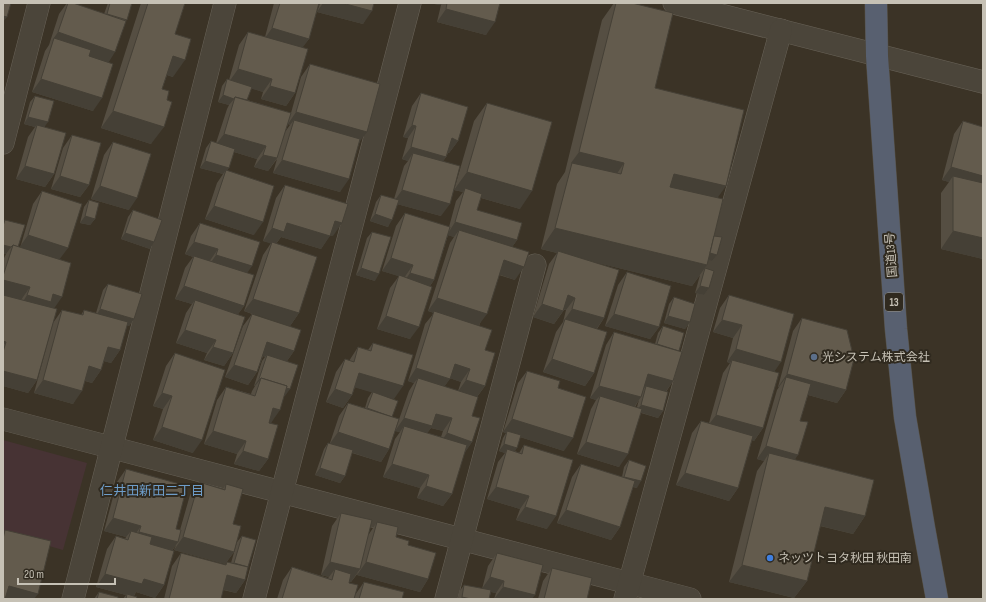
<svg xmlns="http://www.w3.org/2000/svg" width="986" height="602" font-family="'Sofia Sans Condensed','Noto Sans JP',sans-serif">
<rect width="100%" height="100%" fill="#3b3326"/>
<polygon fill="#473334" points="3,440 87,463 63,550 3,533"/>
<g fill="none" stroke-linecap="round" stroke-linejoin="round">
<g stroke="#696358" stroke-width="23">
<g id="minor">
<polyline points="674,3 983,82"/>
<polyline points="3,143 39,3"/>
<polyline points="3,419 690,599"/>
<polyline points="73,599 225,3"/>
<polyline points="254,599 410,3"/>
<polyline points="446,599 535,265"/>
<polyline points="625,599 781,30"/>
</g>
</g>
<g stroke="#565045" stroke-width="23">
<polyline id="highway" points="876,3 877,56 896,329 905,417 924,528 937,599"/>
</g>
<use href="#minor" stroke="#4b453a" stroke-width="22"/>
<use href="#highway" stroke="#586070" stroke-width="22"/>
</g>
<g fill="#554e42" fill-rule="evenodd">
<polygon points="67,3 73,3 104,14 108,3 132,3 126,21 108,62 93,111 32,92 45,51 49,45 59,14"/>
<polygon points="141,3 185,3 175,34 173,77 167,75 162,89 167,100 151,144 101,128"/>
<path d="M274 3H319L309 39 302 47 295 93 286 106 261 99 263 92 251 88 247 100 291 113 301 77 310 64 360 141 340 192 273 173 277 159 268 171 254 167 257 159 234 152 227 171 254 235 205 219 217 183 223 174 200 168 206 148 211 141 216 143 227 109 229 105 218 102 222 86 227 79 229 80 239 45 248 32 265 37ZM288 124 290 125 285 132Z"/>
<polygon points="320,3 374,3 363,24 317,12"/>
<polygon points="434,3 500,3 486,35 437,22 441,5 434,4"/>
<polygon points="614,3 632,3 655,88 717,198 714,236 717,255 712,261 708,260 707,265 705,268 709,288 704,295 695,293 700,275 692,286 590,261 604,318 597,329 594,373 585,386 543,372 556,332 563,322 566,310 564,310 554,324 533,317 549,264 557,253 541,249 557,184 565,172 602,20"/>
<polygon points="421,93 458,141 449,153 448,153 446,157 443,161 441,216 397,204 388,227 370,221 376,202 381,195 394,199 404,166 408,161 402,159 408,138 403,137 412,106"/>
<polygon points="35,96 45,127 54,174 45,187 16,179 28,137 35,127 24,124 30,102"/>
<path d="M487 103 520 209 481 198 477 210 517 240 512 247 515 280 499 275 479 326 485 350V386L477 397 472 416V442L464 453 452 494 443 506 417 498 420 488 383 477 395 439 400 432 395 431 409 391 414 383 408 381 425 324 434 313 428 311 450 243 454 237 448 235 434 280 430 286 410 339 377 329 390 288 399 276 382 271 396 226 405 213 449 227 456 201 463 192 454 190 474 121ZM450 378 461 382 458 391 444 387ZM431 428 443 431 441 437 427 433Z"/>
<polygon points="963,121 983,259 941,249 941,193 949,182 942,180 954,134"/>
<polygon points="72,135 89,185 80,197 51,189 63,148"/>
<polygon points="113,142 129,210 91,199 104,155"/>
<polygon points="285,185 333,236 330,235 321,249 281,237 276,244 299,313 290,326 254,314 294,351 287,361 285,396 284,396 271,423 269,422 268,459 259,471 234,464 237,454 204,444 217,400 226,387 251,394 252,391 255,386 254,386 262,361 265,357 263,356 257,372 248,385 225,377 243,326 252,314 244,311 263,255 271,243 263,241 276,198"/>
<polygon points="42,191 60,260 53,308 37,380 28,393 3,386 3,260 6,254 3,253 3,223 5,220 18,247 20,248 33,204"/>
<polygon points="89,200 95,219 90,225 80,223 84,207"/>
<polygon points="133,210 150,249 121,239 128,217"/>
<polygon points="200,223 247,273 244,306 238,314 233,353 224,366 204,360 207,353 176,343 186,313 192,304 175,299 185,268 193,257 185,254 191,236"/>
<polygon points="372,232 375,281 356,275 367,238"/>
<polygon points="627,272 659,327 650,339 605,326 618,285"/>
<polygon points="108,284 134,319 129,326 127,325 120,350 111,363 104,361 101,370 92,383 85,381 73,404 34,393 53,323 62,310 81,315 84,310 96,313 103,290"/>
<polygon points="729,295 774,372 763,428 754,441 752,440 738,488 729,501 676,485 692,433 701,421 709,423 723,373 730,363 727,362 733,338 713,332 720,308"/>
<polygon points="674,297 690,322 685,329 664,323 669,304"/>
<polygon points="802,318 846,390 837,403 808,395 800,421 795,460 865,516 853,534 820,526 807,581 794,598 729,582 757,471 764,461 757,459 777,390 779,387 778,387 793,331"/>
<path d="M663 326 679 351 673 381 666 392 663 411 658 418 641 413 619 467 577 454 591 409 596 400 590 398 606 345 614 332 655 344 658 333ZM639 400 637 407H635Z"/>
<polygon points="373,343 394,399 386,396 392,417 389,449 381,462 352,453 345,476 340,483 315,475 324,449 328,443 330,443 339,416 348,403 365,408 368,398 372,392 355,387 352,395 343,408 326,402 336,372 345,359 349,361 358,347 368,350"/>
<polygon points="175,353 193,453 153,440 163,409 153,406 166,366"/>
<polygon points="527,371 558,388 564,451 520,437 515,451 519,453 524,445 547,529 516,520 520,509 487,499 498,462 505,453 499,451 503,438 506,433 503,432 518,383"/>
<polygon points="629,460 637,488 633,487 620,527 611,540 557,523 572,477 581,464 622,477 624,467"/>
<polygon points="126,469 176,529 180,530 190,495 199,482 223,489 226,484 233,524 234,552 225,564 174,550 176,545 172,551 164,585 155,598 136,592 134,596 136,599 123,599 126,595 96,587 107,549 116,536 125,539 126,537 104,531 117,482"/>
<polygon points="341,513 369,534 377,522 396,537 408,545 428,579 420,592 357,575 358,573 351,582 349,582 349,583 354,599 277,599 283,580 292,567 328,578 329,577 321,575 332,526"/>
<polygon points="242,536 248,567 245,580 236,593 223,590 221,599 164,599 172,566 181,553 225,565 227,562 231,563 237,542"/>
<polygon points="497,553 532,599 494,599 496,593 491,592 489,599 458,599 459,592 464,585 482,589 488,566"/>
<polygon points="552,568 587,599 538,599 543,581"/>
<polygon points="364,582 402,599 354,599 355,595"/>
<polygon points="99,592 118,599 94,599"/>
</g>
<g fill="#454036">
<polygon points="323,3 342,3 372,11 363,24 317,12"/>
<polygon points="434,3 442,3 441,5 434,4"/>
<polygon points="446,9 495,22 486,35 437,22"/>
<polygon points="3,16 7,17 3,22"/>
<polygon points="272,28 309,39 300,51 263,41"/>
<polygon points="58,32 115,52 107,65 54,38 49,45"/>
<polygon points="173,56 185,60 173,77 161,73"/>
<polygon points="238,69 272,79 263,92 229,82"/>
<polygon points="41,79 102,98 93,111 32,92"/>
<polygon points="270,86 295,93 286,106 261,99"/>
<polygon points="223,95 234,99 229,105 218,102"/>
<polygon points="113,111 164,127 151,144 101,128"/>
<polygon points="296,112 367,132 358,144 294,120 290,125 288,124"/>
<polygon points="28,117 48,122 43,129 37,125 35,127 24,124"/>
<polygon points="412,125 416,126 408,138 403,137"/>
<polygon points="224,134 266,146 257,159 215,146"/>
<polygon points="452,138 458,141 449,153 443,151"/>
<polygon points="411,147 446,157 437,170 413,153 408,161 402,159"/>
<polygon points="579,152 624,163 610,184 571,163"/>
<polygon points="263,155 277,158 268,171 254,167"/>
<polygon points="282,160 349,179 340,192 273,173"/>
<polygon points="205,161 229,168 224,175 226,170 223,174 200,168"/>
<polygon points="25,166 54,174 45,187 16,179"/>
<polygon points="951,167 983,176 983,191 953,176 949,182 942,180"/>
<polygon points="467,172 532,191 520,209 464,193 465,188 463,192 454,190"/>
<polygon points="674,174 726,186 711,207 659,195"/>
<polygon points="60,176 89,185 80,197 51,189"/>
<polygon points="100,186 137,198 129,210 91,199"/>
<polygon points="402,190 450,204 441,216 393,203"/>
<polygon points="214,206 263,222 254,235 205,219"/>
<polygon points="375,214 392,220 388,227 370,221"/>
<polygon points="85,216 95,219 90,225 80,223"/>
<polygon points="335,221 342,223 333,236 326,233"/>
<polygon points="455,222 517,240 508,253 459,230 454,237 447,235"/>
<polygon points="287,223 330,236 321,249 281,237 275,245 263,241 272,228"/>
<polygon points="555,228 707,265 692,286 557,253 558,251 557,253 541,249"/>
<polygon points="953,231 983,238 983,259 941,249"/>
<polygon points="125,233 154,242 150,249 121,239"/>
<polygon points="28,235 68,248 59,260 19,248"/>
<polygon points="194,242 218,249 209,262 194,256 193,257 185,254"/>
<polygon points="3,245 11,247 6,254 3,253"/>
<polygon points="708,252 717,255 712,261 703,259"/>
<polygon points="216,255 252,266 243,279 207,268"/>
<polygon points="391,258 413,265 404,278 382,271"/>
<polygon points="504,260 524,267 515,280 495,273"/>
<polygon points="361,268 379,274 375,281 356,275"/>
<polygon points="410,273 434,280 425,293 401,286"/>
<polygon points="3,280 30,287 21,300 3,295"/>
<polygon points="184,286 244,306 235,318 195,300 192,304 175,299"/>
<polygon points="700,286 709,288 704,295 695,293"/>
<polygon points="53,294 62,297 53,310 19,308 27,295"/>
<polygon points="568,295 575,298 566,310 559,308"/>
<polygon points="437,298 487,314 478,326 428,311"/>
<polygon points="253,299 299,313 290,326 244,311"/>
<polygon points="542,304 563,311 554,324 533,317"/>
<polygon points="100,309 134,319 129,326 96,316"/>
<polygon points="572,309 604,318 595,331 565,319 563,322"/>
<polygon points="614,314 659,327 650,339 605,326"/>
<polygon points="386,316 419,327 410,339 377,329"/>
<polygon points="668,316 690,322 685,329 664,323"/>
<polygon points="722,320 742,325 733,338 713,332"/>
<polygon points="185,330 216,340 207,353 176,343"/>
<polygon points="3,341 6,342 3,346"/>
<polygon points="267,342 294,351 285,364 267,355 265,357 258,354"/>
<polygon points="108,347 120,350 111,363 99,360"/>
<polygon points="213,347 233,353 224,366 204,360"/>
<polygon points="736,349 781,362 772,375 732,360 730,363 727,362"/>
<polygon points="552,359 594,373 585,386 543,372"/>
<polygon points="455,364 470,369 461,382 446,377"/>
<polygon points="234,365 257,372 248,385 225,377"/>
<polygon points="89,366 101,370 92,383 80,379"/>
<polygon points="416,368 450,379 441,391 418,378 414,383 408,381"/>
<polygon points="3,371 37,380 28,393 3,386"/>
<polygon points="359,373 403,386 394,399 350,386"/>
<polygon points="648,374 673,381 664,394 646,386 644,388 639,387"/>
<polygon points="787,374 846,390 837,403 783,388 786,377 779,387 778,387"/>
<polygon points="259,379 260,380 255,386 254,386"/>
<polygon points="43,380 82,391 73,404 34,393"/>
<polygon points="260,380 290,389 285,396 258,387"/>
<polygon points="466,380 485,386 476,398 457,393"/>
<polygon points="599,386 641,397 632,410 600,396 596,400 590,398"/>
<polygon points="335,389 352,395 343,408 326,402"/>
<polygon points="162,393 172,396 163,409 153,406"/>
<polygon points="641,405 663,411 658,418 636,411"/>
<polygon points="273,408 280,410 271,423 264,420"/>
<polygon points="436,414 452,418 443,431 431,428 423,439 404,426 400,432 395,431 404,418"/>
<polygon points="716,415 763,428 754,441 707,427"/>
<polygon points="512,419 573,438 564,451 507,433 507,431 506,433 503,432"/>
<polygon points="162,427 202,440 193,453 153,440"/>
<polygon points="213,431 246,441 237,454 204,444"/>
<polygon points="338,432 389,449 381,462 329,445"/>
<polygon points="447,433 472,442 464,454 438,446"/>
<polygon points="586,442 628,454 619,467 577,454"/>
<polygon points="504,444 517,448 512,455 507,449 505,453 499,451"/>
<polygon points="766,446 798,455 789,468 769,453 764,461 757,459"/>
<polygon points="243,451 268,459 259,471 234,464"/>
<polygon points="392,464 429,475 420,488 383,477"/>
<polygon points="320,468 345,476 340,483 315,475"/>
<polygon points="685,473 738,488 729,501 676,485"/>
<polygon points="624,477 641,481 637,488 620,483"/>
<polygon points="426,486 452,494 443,506 417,498"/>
<polygon points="496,487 529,496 520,509 487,499"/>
<polygon points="525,507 556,516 547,529 516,520"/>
<polygon points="825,507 865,516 853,534 813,524"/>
<polygon points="566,510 620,527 611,540 557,523"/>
<polygon points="113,518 141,526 132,539 131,531 126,537 104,531"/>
<polygon points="139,532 178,542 169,555 130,545"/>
<polygon points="183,537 234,552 225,564 174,550"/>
<polygon points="330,562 360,569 351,582 332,578 335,569 329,577 321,575"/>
<polygon points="366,562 428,579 420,592 357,575"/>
<polygon points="742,565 807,581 794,598 729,582"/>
<polygon points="105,574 144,579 164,585 155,598 136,592 133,597 127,594 126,595 96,587"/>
<polygon points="227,575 245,580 236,593 218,588"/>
<polygon points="490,577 504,581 496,593 481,590"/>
<polygon points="9,586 38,594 34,599 3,599 3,594"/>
<polygon points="503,587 535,595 532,599 494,599"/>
<polygon points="462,597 471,599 460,599"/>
</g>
<g fill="#635b4d" stroke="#454036">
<polygon points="3,3 11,3 7,17 3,16"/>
<polygon points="68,3 73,3 126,21 115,52 58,32"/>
<polygon points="110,3 132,3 127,20 107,14"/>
<polygon points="148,3 185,3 175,34 191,39 185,60 173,56 162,89 169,91 167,100 172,102 164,127 113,111"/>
<polygon points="280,3 319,3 309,39 272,28"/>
<polygon points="342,3 374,3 372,11"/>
<polygon points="447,3 500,3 495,22 446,9"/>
<polygon points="616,3 632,3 673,13 655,88 744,110 726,186 674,174 670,187 723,199 707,265 555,228 572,163 621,174 624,163 579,152"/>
<polygon points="248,32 308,49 295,93 270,86 272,79 238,69"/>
<polygon points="54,38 91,50 89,56 113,64 102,98 41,79"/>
<polygon points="310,64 380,84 367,132 296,112"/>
<polygon points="227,79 252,87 247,100 235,97 234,99 223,95"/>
<polygon points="421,93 468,107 458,141 452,138 446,157 411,147 416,126 412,125"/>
<polygon points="35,96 54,101 48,122 28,117"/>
<polygon points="235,97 291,113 277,158 263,155 266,146 224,134"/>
<polygon points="487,103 552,122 532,191 467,172"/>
<polygon points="294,120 360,139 349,179 282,160"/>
<polygon points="963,121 983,127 983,176 951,167"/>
<polygon points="37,125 66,133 54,174 25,166"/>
<polygon points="72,135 101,143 89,185 60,176"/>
<polygon points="211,141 235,149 229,168 205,161"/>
<polygon points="113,142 151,154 137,198 100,186"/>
<polygon points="413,153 460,166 450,204 402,190"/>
<polygon points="226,170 274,186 263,222 214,206"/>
<polygon points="953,176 983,183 983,238 953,231"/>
<polygon points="285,185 348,204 342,223 335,221 330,236 287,223 284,232 272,228"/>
<polygon points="465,188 482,194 477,210 522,223 517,240 455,222"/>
<polygon points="42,191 82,204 68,248 28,235"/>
<polygon points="381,195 399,200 392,220 375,214"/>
<polygon points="89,200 99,203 95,219 85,216"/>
<polygon points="133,210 162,220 154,242 125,233"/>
<polygon points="405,213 450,227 434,280 410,273 413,265 391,258"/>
<polygon points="5,220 25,225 18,247 13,245 11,247 3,245 3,226"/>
<polygon points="200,223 260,242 252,266 216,255 218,249 194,242"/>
<polygon points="459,230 529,252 524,267 504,260 487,314 437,298"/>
<polygon points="372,232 391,237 379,274 361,268"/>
<polygon points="714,236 722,237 717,255 710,253"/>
<polygon points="272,242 317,257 299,313 253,299"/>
<polygon points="13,245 71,263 62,297 53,294 51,302 27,295 30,287 3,280 3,276"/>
<polygon points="558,251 619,270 604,318 572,309 575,298 568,295 563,311 542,304"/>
<polygon points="194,256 254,275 244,306 184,286"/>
<polygon points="705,268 714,271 709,288 700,286"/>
<polygon points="627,272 671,286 659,327 614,314"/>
<polygon points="399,275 432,287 419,327 386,316"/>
<polygon points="108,284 142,294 134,319 100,309"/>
<polygon points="3,295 57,309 37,380 3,371 3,352 6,342 3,341"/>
<polygon points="729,295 794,314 781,362 736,349 742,325 722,320"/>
<polygon points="674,297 695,304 690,322 668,316"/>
<polygon points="195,300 245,317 233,353 213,347 216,340 185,330"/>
<polygon points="62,310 83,315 84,310 128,322 120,350 108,347 101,370 89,366 82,391 43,380"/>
<polygon points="434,311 492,330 485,350 495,353 485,386 466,380 470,369 455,364 450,379 416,368"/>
<polygon points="252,314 301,330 294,351 267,342 257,372 234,365"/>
<polygon points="802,318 847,330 854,359 846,390 787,374"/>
<polygon points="565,319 607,332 594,373 552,359"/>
<polygon points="663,326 684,333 679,351 657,344"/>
<polygon points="614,332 682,352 673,381 648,374 641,397 599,386"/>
<polygon points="373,343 413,355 403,386 359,373 352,395 335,389 345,359 354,362 358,347 371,351"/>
<polygon points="175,353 225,370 202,440 162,427 172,396 162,393"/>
<polygon points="267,355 298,365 290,389 286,388 287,386 261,378 260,380 259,379"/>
<polygon points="732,360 779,373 763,428 716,415"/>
<polygon points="527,371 560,381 558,388 586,397 573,438 512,419"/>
<polygon points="786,377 811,384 800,421 808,422 798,455 766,446"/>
<polygon points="261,378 287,386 280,410 273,408 269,423 278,425 268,459 243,451 246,441 213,431 226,387 255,396"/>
<polygon points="418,378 478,397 472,416 480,418 472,442 447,433 452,418 436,414 432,426 404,418"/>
<polygon points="646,386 668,392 663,411 641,405"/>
<polygon points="373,392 398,401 392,417 367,408"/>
<polygon points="600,396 642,409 628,454 586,442"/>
<polygon points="348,403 399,419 389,449 338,432"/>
<polygon points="701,421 753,436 738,488 685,473"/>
<polygon points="404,426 467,445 452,494 426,486 429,475 392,464"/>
<polygon points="507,431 521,435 517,448 504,444"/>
<polygon points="328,443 353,450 345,476 320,468"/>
<polygon points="524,445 573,460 556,516 525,507 529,496 496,487 507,449 522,454"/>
<polygon points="769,453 874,480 865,516 825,507 807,581 742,565"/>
<polygon points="629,460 646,466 641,481 624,477"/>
<polygon points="581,464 635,481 620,527 566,510"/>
<polygon points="126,469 187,486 176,529 181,530 178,542 139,532 141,526 113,518"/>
<polygon points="199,482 225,490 226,484 243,489 233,524 241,526 234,552 183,537"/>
<polygon points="341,513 372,520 360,569 330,562"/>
<polygon points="377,522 398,527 396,537 409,541 408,545 436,553 428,579 366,562"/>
<polygon points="5,530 51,541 38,594 9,586 5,599 3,598 3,539"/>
<polygon points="131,531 152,537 150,544 174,551 164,585 144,579 142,584 105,574 116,536 128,540"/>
<polygon points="242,536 256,540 248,567 234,563"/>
<polygon points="181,553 226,565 227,562 248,567 245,580 227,575 221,599 169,599"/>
<polygon points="497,553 543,565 535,595 503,587 504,581 490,577"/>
<polygon points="292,567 332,580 335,569 351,574 349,583 358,585 354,599 282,599"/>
<polygon points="552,568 592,578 587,599 544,599"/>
<polygon points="364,582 404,592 402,599 359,599"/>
<polygon points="464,585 491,590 489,599 471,599 462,597"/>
<polygon points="99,592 118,597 118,599 97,599"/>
<polygon points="127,594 137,597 136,599 126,599"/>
</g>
<circle fill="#5c6f8a" stroke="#302a1f" stroke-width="1.5" cx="814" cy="357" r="4"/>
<circle fill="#3f7fe0" stroke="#302a1f" stroke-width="1.5" cx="770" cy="558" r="4"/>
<g text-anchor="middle" stroke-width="4" stroke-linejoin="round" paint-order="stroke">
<rect fill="#302a1f" stroke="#999488" stroke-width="1" x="885" y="293" width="18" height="18" rx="3"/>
<g font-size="11" font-weight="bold" fill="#c6c1b5">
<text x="894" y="306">13</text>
</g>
<g font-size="12" fill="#c6c1b5" stroke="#302a1f">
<text transform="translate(891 255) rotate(-94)" y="4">国道13号</text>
</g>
<g font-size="12" fill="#c6c1b5" stroke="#302a1f" text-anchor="start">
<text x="822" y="361">光システム株式会社</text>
<text x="778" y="562">ネッツトヨタ秋田 秋田南</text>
</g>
<g font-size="13" fill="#6e9dc9" stroke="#302a1f">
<text x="152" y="495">仁井田新田二丁目</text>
</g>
</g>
<rect width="986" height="602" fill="none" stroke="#c6c1b5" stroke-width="8"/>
<path d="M18 578v6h97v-6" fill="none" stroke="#c6c1b5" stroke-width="2"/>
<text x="24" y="578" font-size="12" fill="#c6c1b5" stroke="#302a1f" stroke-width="3" paint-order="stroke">20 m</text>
</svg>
